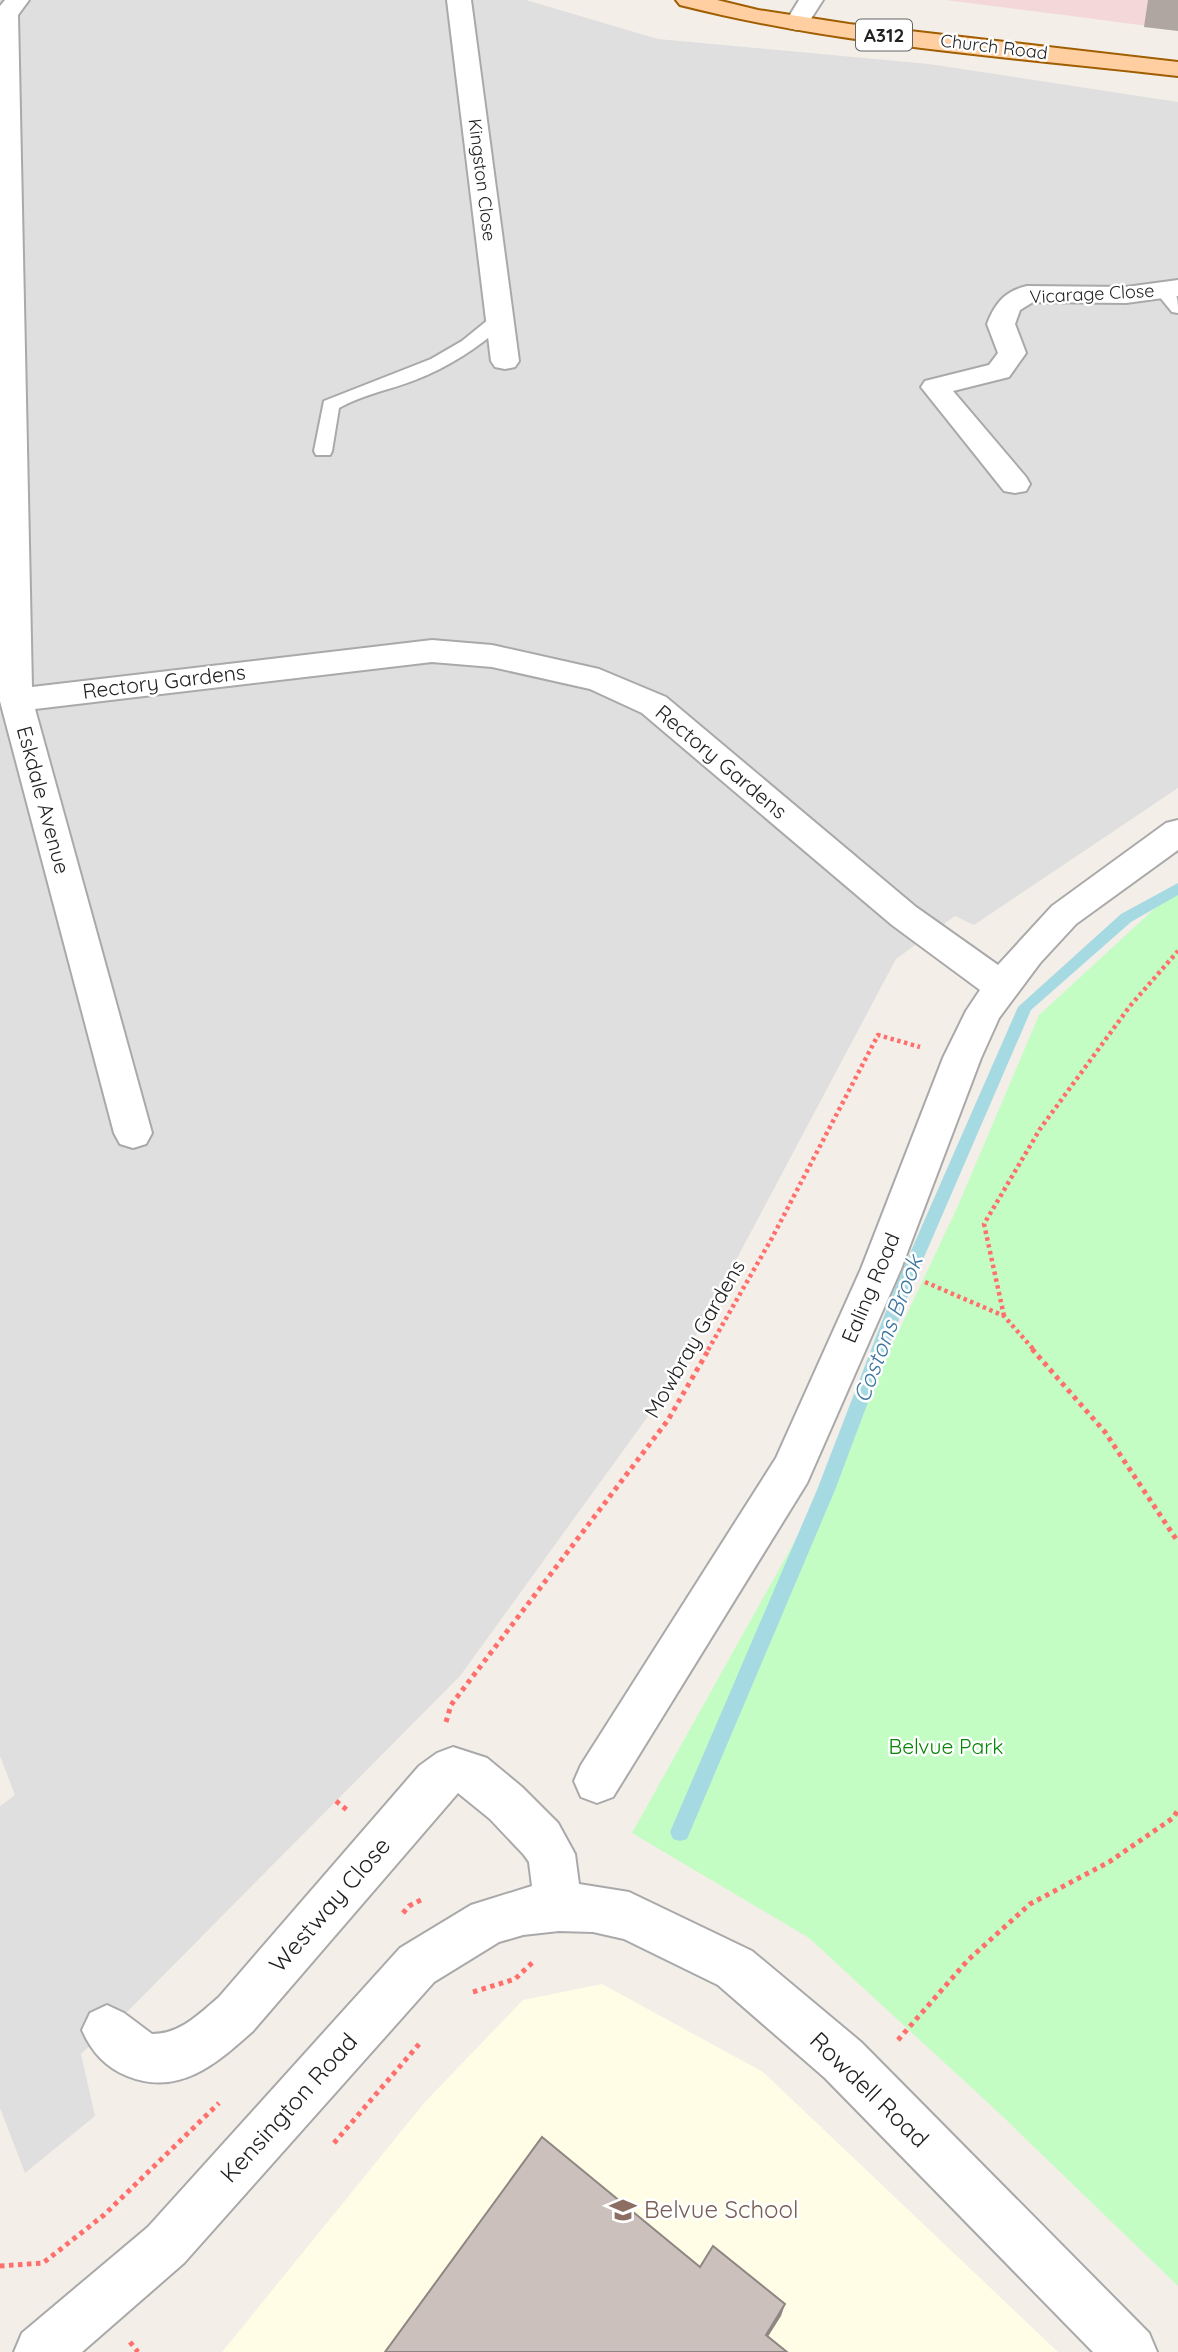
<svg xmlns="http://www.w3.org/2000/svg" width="1178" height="2352" font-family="Quicksand,sans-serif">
<rect width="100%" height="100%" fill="#f3eee8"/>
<polygon fill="#e0dfdf" points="0,0 526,0 658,39 929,64 1178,102 1178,788 974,925 955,916 896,959 667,1390 460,1676 129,2010 81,2054 95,2116 25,2173 0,2108 0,1806 15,1795 0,1756"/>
<polygon fill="#f4d7d8" points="946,0 1178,0 1178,30 1064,15"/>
<polygon fill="#fffde5" points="602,1984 763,2072 1058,2352 222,2352 425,2102 523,2000"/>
<polygon fill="#c4fdc4" points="1178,887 1178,2286 998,2112 809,1938 632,1833 825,1487 957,1208 1039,1015"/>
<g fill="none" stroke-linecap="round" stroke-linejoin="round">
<polygon fill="#a6dae3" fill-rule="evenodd" points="1178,883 1178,895 1131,922 1031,1010 912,1285 835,1490 687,1839 680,1841 673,1839 670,1832 817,1490 896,1285 1018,1007 1121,914"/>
<g stroke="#a9a9a9" stroke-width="4">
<g id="service">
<path d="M1163 285C1178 288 1178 300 1178 313L1172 312 1154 290Z"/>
<path d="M500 314 509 319 506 323C479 347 449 367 415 380 390 390 363 394 339 408L332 451 330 455H316L314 451 324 401 431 359 462 341 494 315Z"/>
</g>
</g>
<g stroke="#a9a9a9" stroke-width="4">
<g id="minor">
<polygon points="5,0 29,0 18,15 32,687 432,640 492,645 599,669 666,697 916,907 998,965 1052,906 1166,823 1178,820 1178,850 1076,924 1040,963 999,1018 981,1058 901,1269 807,1483 613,1797 597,1803 581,1797 574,1781 581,1765 776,1458 861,1269 943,1058 966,1011 980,990 892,925 642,713 590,689 492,667 432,662 35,709 152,1133 146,1144 133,1148 120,1144 114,1133 0,701 0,6"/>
<polygon points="447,0 471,0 519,361 515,367 505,369 495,367 491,361"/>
<polygon points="799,0 823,0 805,28 797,30 789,28 785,23"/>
<path d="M1178 280V296L1126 303 1033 302 1020 310 1015 324 1026 353 1009 377 953 391 1026 477 1030 484 1026 491 1015 493 1004 491 921 387 925 381 989 365 998 353 987 324C995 303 1005 291 1027 286L1126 287Z"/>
<path d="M453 1747 487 1758 522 1787 558 1823 575 1854 579 1884 629 1892 752 1951 861 2042 1149 2333 1157 2352H1093L825 2078 718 1985 624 1939 593 1932 559 1931 523 1935 499 1942 434 1982 184 2263 82 2352H14L22 2333 148 2227 400 1948 471 1905 532 1886 529 1862 524 1855 490 1819 458 1793 253 2031C216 2064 179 2097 127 2076 105 2067 91 2051 82 2030L90 2013 107 2005 124 2013 152 2034C180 2034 198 2015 219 1997L419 1766 437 1753Z"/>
</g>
</g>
<g stroke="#a05e00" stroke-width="4">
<path id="primary" d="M676 0H717L758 10 849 24 1178 62V76C1012 57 842 46 680 5Z"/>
</g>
<g stroke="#ff706d" stroke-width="4.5" stroke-dasharray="3.5 3.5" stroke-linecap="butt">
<polyline points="925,1282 1004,1316 1034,1350"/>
<polyline points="1004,1316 984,1224 1040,1129 1130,1006 1178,951"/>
<polyline points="708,1350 772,1238 878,1035 920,1047"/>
</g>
<g stroke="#ff706d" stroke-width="5" stroke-dasharray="4.5 4.5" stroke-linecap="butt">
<polyline points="1032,1349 1105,1432 1178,1542"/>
<polyline points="446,1722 451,1705 668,1420 709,1349"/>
<polyline points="336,1801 347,1810"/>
<polyline points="403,1913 409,1906 421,1900"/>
<polyline points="473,1992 515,1979 533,1962"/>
<polyline points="898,2040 968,1960 1030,1904 1109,1862 1173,1818 1178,1810"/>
<polyline points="334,2143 420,2043"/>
<polyline points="0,2266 43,2263 104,2215 219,2103"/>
<polyline points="130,2342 138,2352"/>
</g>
<use href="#service" fill="#fff" fill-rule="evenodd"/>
<use href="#minor" fill="#fff" fill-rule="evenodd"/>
<use href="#primary" fill="#ffcfa1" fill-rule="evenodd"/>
</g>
<polygon fill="#afa5a1" points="1148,0 1178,0 1178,31 1144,27"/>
<polygon fill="#8e8683" points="785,2304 781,2316 762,2346 766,2335"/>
<polygon fill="#cbc0bb" stroke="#8e8683" stroke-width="2" points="542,2137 700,2267 713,2246 785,2304 766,2335 787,2352 385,2352"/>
<defs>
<g id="school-bare" transform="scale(2.1)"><path d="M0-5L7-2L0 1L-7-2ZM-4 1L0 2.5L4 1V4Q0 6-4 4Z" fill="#8d6e63" stroke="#fff" stroke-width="2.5" paint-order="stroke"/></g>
</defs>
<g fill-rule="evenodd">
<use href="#school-bare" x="623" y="2210"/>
</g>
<g text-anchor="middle" stroke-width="5" stroke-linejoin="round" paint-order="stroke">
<g font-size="18" fill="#222" stroke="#fff">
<text transform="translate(994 47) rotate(7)" y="6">Church Road</text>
<text transform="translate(482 180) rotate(83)" y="6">Kingston Close</text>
<text transform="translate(1092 294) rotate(-3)" y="6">Vicarage Close</text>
</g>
<rect fill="#fff" stroke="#646464" stroke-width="2" x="856" y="19.5" width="56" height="31" rx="5"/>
<g font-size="19" font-weight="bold" fill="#222">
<text x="884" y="42">A312</text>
</g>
<g font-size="21" fill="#222" stroke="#fff">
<text transform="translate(164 682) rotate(-7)" y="7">Rectory Gardens</text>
<text transform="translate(721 762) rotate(40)" y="7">Rectory Gardens</text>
<text transform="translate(43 800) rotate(75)" y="7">Eskdale Avenue</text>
<text transform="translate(871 1288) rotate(-67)" y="7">Ealing Road</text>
<text transform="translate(695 1339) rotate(-60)" y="7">Mowbray Gardens</text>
</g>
<g font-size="21" fill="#058605" stroke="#fff">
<text x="946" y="1754">Belvue Park</text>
</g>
<g font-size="23" font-style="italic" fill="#3e77a1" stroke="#fff">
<text transform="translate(888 1329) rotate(-69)" y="8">Costons Brook</text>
</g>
<g font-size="24" fill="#222" stroke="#fff">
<text transform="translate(330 1905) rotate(-49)" y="8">Westway Close</text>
<text transform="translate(869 2090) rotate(44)" y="8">Rowdell Road</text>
<text transform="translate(289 2108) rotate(-48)" y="8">Kensington Road</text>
</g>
<g font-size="24" fill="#785e54" stroke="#fff" text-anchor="start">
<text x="644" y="2218">Belvue School</text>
</g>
</g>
</svg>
